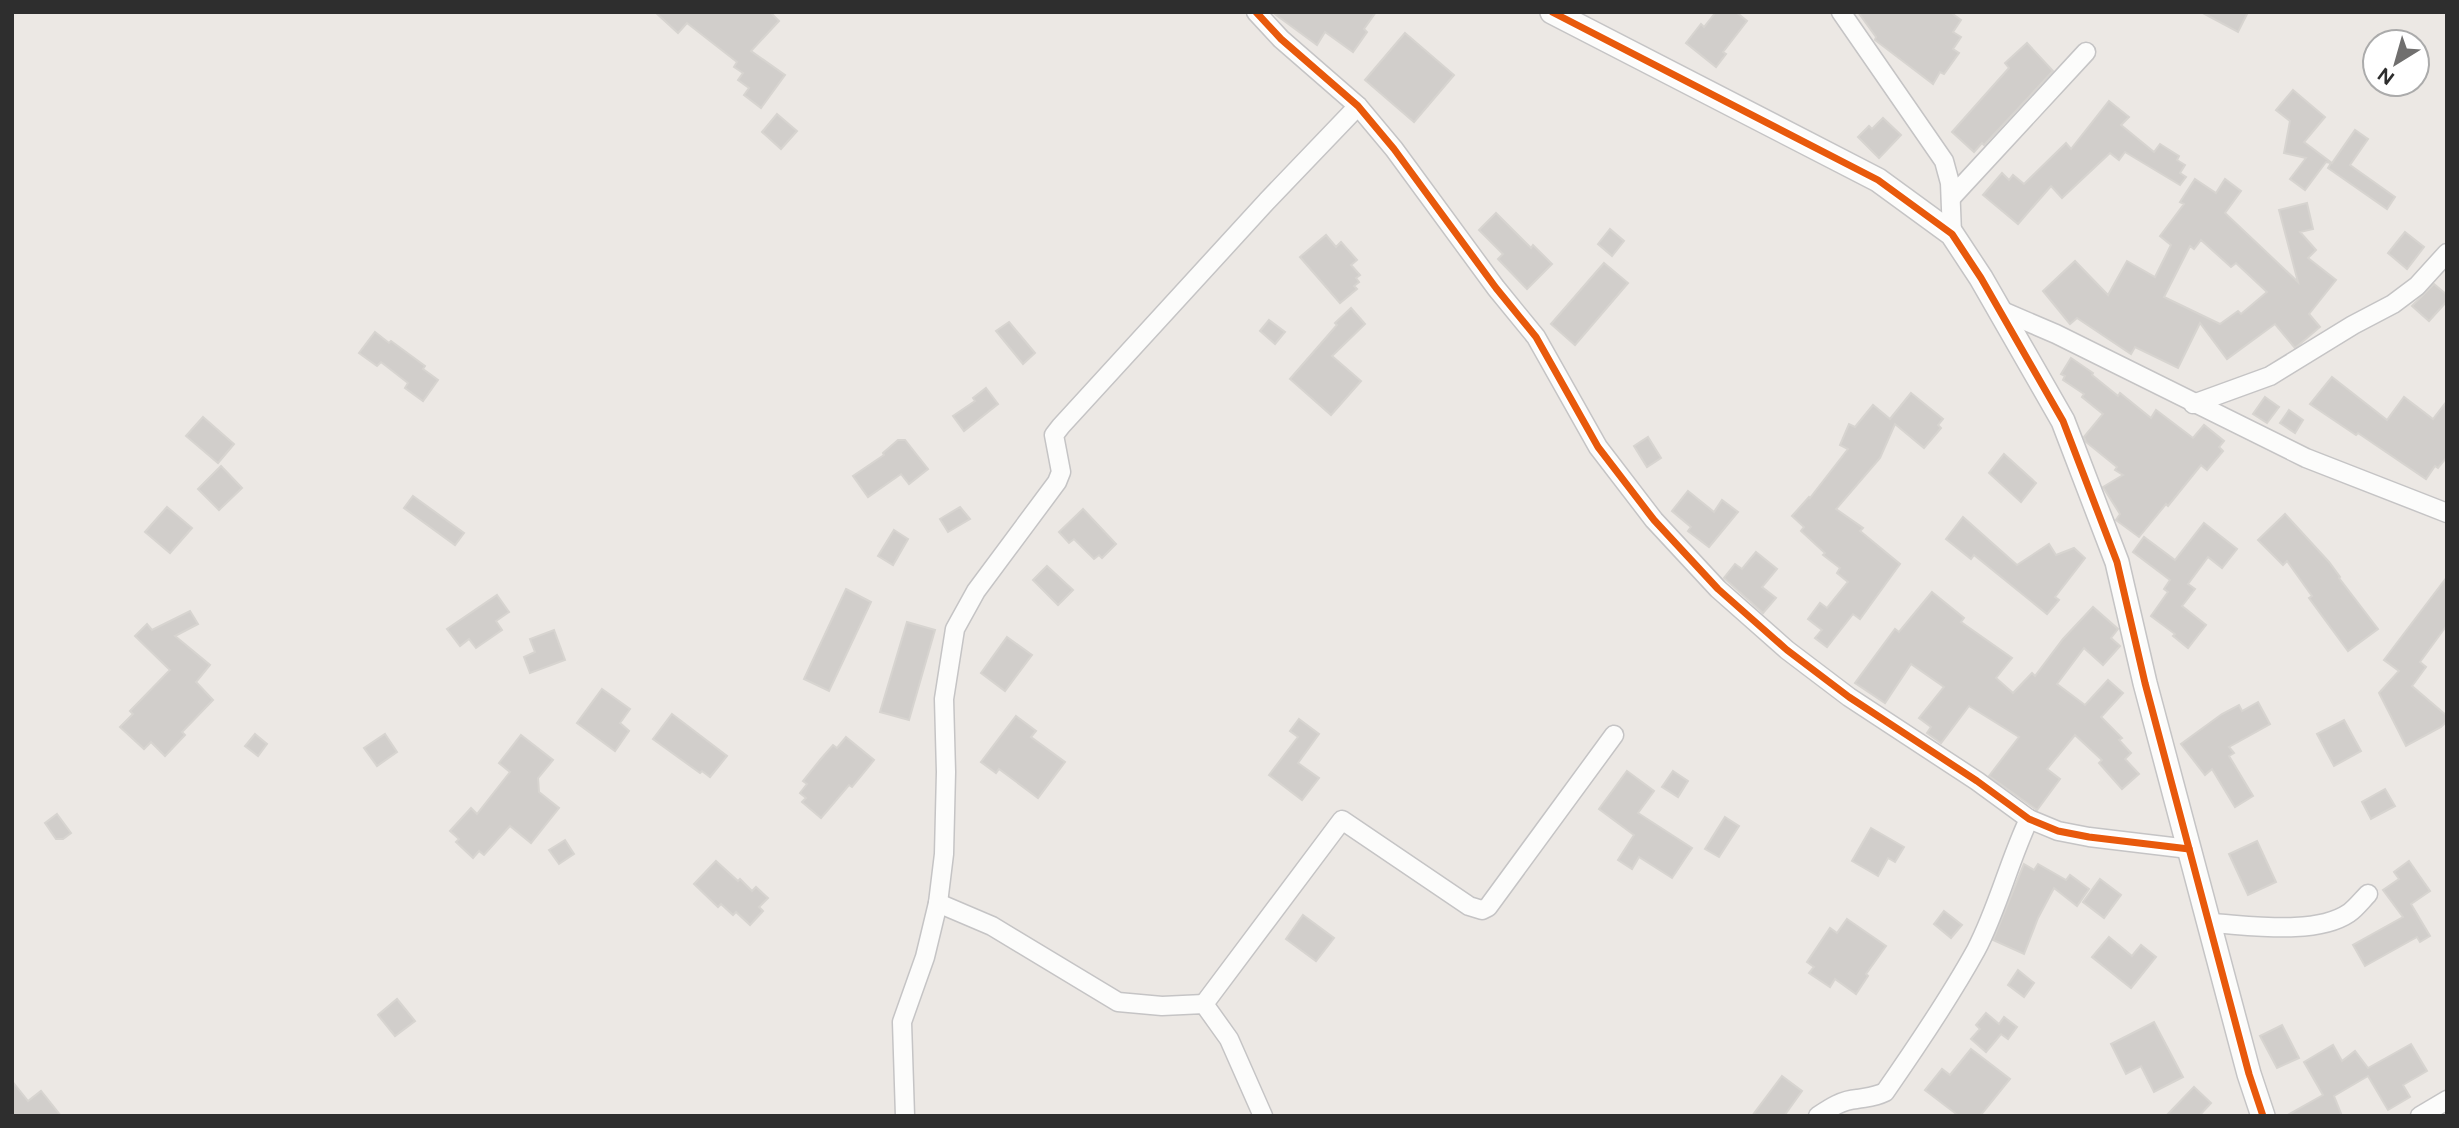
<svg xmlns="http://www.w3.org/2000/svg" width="2459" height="1128" font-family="Figtree,sans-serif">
<rect width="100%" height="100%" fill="#ece8e4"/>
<g fill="#d1cecb" stroke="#d7d4d0" stroke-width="2" fill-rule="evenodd">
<polygon points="655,12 770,12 779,21 751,51 785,75 761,108 744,95 749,88 738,80 743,73 734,67 737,62 687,23 678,33"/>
<polygon points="1272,12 1376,12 1364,29 1367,32 1353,52 1325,32 1317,45"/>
<polygon points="1716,12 1736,12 1747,21 1723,52 1726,54 1716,67 1686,43 1701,24 1704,27"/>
<polygon points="1858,12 1950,12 1961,20 1953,32 1961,37 1953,49 1959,53 1944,74 1940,72 1933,84 1875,40 1876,37"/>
<polygon points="2201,12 2248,12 2238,32"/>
<polygon points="1405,33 1454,75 1414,122 1365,80"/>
<polygon points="2027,43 2053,71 1984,145 1982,143 1974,152 1952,132 2009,68 2005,63"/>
<polygon points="2293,90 2325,117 2304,142 2332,163 2355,130 2368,139 2350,165 2395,197 2387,209 2328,168 2331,163 2326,162 2305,190 2290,179 2306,158 2284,153 2290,121 2276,110"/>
<polygon points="2109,101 2129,117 2121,125 2154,152 2160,144 2179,156 2177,160 2185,165 2180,173 2186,177 2180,185 2125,152 2119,160 2110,153 2062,198 2051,186 2018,224 1983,195 2002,173 2009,180 2013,175 2024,184 2066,143 2071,149"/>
<polygon points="777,114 797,131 781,149 762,132"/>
<polygon points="1883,118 1901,135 1879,158 1858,137 1869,126 1872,129"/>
<path d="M2195 179 2216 193 2225 179 2241 191 2225 213 2298 282 2279 210 2307 203 2313 229 2300 232 2316 250 2308 258 2336 280 2309 314 2320 327 2295 348 2275 324 2227 359 2200 323 2178 368 2135 347 2131 354 2077 318 2070 324 2043 291 2075 261 2108 295 2127 261 2155 277 2171 245 2160 236 2184 204 2180 202ZM2201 240 2231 267 2236 263 2267 292 2241 314 2238 311 2220 324 2164 297 2190 246 2194 249Z"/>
<polygon points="1496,213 1531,248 1533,245 1552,264 1527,289 1498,259 1503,254 1479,230"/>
<polygon points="1610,229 1624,241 1612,256 1598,244"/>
<polygon points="2405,232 2424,247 2407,269 2388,253"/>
<polygon points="1326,235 1336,247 1341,242 1357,260 1351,265 1360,275 1356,278 1359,282 1354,286 1357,289 1340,303 1300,257"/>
<polygon points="1604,263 1628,283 1575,345 1551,324"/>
<polygon points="2434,284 2447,295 2447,301 2429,321 2412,306"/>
<polygon points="1351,308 1365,324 1332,356 1361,381 1331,415 1290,379 1337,325 1335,323"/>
<polygon points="1269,320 1285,332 1275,344 1260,331"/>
<polygon points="1009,322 1035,353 1023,364 996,331"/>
<polygon points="375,332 389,343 391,341 425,366 423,369 438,380 423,401 405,388 408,383 381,362 377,366 359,353"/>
<polygon points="2071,358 2093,373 2092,375 2118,396 2120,393 2151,418 2156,410 2193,438 2204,425 2224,441 2219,447 2223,451 2207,470 2201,465 2168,506 2166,504 2139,537 2116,520 2120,514 2103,487 2123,475 2115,470 2117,467 2086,442 2084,437 2103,414 2082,397 2084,394 2063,380 2065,376 2061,374"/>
<polygon points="2332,377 2387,420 2404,397 2433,419 2447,401 2447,457 2438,468 2435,466 2426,479 2358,433 2356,435 2310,404"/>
<polygon points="986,388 998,404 964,431 953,416 975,401 973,398"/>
<polygon points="1911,393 1943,419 1938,425 1941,428 1924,448 1895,424 1880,458 1836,509 1863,528 1860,531 1900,564 1860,619 1853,614 1827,647 1815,638 1822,630 1808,619 1820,603 1827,608 1848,582 1837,573 1840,568 1823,555 1825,553 1801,531 1804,527 1792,516 1809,497 1810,498 1848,449 1840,445 1849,424 1855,427 1873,405 1890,419"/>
<polygon points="2265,397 2279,407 2267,423 2253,414"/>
<polygon points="2289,410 2303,420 2295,433 2280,423"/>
<polygon points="203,417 234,444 218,463 186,436"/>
<polygon points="1648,437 1661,458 1647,467 1634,446"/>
<polygon points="898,440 905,440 928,469 909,484 901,474 868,497 853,476 884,455 883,453"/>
<polygon points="2004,454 2036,483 2021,502 1989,473"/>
<polygon points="221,466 242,488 219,510 198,489"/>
<polygon points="1688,491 1714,512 1722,500 1738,512 1709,547 1688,531 1691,527 1672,511"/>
<polygon points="413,496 464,533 455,545 404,508"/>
<polygon points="167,507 192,528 170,553 145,532"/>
<polygon points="960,507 970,519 948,532 940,519"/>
<polygon points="1083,509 1116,544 1102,558 1099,555 1094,559 1074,539 1069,543 1059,532"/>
<polygon points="2285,514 2329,562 2340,577 2339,578 2378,629 2348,651 2309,598 2312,596 2287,561 2283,565 2258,540"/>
<polygon points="1963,517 2017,565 2049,544 2056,555 2074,548 2085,558 2055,597 2059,600 2047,614 1974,555 1971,559 1946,539"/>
<polygon points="2204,523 2237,549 2222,568 2208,557 2188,584 2195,589 2182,606 2206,625 2188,648 2173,636 2175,634 2151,616 2168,592 2164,589 2170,580 2133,552 2144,537 2175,560"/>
<polygon points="894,530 908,539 893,565 878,556"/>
<polygon points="1756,552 1777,569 1762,587 1776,598 1763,613 1724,578 1735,564 1742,569"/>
<polygon points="1047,566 1073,590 1058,605 1033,580"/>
<polygon points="2447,577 2447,625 2420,662 2426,667 2412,686 2447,716 2447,721 2441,727 2406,746 2379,693 2399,671 2384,660"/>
<polygon points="846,589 871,602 829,691 804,679"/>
<polygon points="1932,592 1964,618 1961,622 2012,658 1996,678 2013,693 2032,673 2035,676 2063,639 2093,607 2118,629 2111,638 2120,646 2103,665 2084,648 2057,684 2085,705 2108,680 2123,693 2101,717 2122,738 2119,740 2131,753 2125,759 2139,774 2122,789 2099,763 2102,760 2075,735 2047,769 2060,779 2037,810 1989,776 2019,737 1969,706 1941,743 1927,733 1931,727 1919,718 1944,687 1911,664 1885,703 1855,683 1895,629 1899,632"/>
<polygon points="497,595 509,612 496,621 502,630 476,648 469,639 460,646 447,629"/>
<polygon points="190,611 198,624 175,636 210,665 196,682 213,700 182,732 185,735 165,756 151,742 144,749 120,727 133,714 130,711 170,670 135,636 147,624 152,630"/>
<polygon points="907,622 935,630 909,720 880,712"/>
<polygon points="554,630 565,660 530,673 524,657 535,652 530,639"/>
<polygon points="1007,637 1032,655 1005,691 981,673"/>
<polygon points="602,689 630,709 620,723 629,731 615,751 577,723"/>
<polygon points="2258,702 2270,724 2229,747 2234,753 2229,756 2253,796 2235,807 2212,769 2205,775 2181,744 2222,714 2239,705 2242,711"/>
<polygon points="672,714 727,756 710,777 702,771 700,773 653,739"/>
<polygon points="1016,716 1036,731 1031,737 1065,762 1038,798 999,769 996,773 981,762"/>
<polygon points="1299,719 1319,734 1298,763 1319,778 1302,800 1269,775 1298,737 1290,731"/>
<polygon points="2344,720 2361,751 2334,766 2317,734"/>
<polygon points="255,734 267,744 258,756 245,746"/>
<polygon points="385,734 397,752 377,766 364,748"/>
<polygon points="521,735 553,760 538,778 539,792 559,808 531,843 510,826 484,855 479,851 473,858 456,842 459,839 450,831 471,808 477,814 510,772 499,763"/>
<polygon points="846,737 874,760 852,787 849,785 821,818 802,802 806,798 800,793 807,784 803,781 820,760 833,745 837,748"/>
<polygon points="1627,771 1654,791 1638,813 1692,848 1672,878 1639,857 1632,869 1618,860 1634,835 1599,809"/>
<polygon points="1673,771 1688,781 1678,797 1662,787"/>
<polygon points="2385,789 2395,806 2371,819 2362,802"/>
<polygon points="57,814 71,833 63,839 56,839 45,823"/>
<polygon points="1725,817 1739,826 1719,857 1705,849"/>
<polygon points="1871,828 1904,847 1895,862 1888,858 1878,876 1852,861"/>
<polygon points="565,840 574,854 559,864 549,850"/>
<polygon points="2257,841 2276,882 2248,895 2229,854"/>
<polygon points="716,861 738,881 740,879 752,891 756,887 768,898 759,907 763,911 750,925 736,912 733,915 721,904 718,907 694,884"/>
<polygon points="2409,861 2430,891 2411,904 2430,936 2420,942 2417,937 2365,966 2353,945 2403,917 2383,890 2399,879 2394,872"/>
<polygon points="2024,864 2034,870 2038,864 2066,880 2070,875 2089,889 2077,906 2054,888 2038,918 2024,954 1993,940"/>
<polygon points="2100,879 2121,895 2104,918 2083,902"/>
<polygon points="1944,911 1962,925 1951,938 1934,924"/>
<polygon points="1303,915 1334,938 1316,961 1286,939"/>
<polygon points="1847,919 1886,946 1866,974 1868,976 1856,994 1835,979 1830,987 1809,973 1814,967 1807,962 1830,928 1837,933"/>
<polygon points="2109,937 2132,956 2141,945 2156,957 2131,988 2092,957"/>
<polygon points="2018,970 2034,983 2024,997 2008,985"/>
<polygon points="397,999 415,1021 395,1036 378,1015"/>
<polygon points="1986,1013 1999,1024 2004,1017 2017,1027 2008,1039 2001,1034 1986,1052 1971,1039 1980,1029 1976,1025"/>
<polygon points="2154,1022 2183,1077 2154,1092 2141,1066 2126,1074 2111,1044"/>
<polygon points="2282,1025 2299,1058 2277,1068 2260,1036"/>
<polygon points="2411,1044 2427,1071 2403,1085 2410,1097 2388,1110 2368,1076 2334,1096 2342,1116 2286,1116 2323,1095 2304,1062 2333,1045 2342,1061 2355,1051 2368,1068"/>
<polygon points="1971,1049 2010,1079 1980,1116 1959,1116 1925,1090 1942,1069 1950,1075"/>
<polygon points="1782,1076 1802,1091 1784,1116 1752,1116"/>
<polygon points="12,1081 28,1101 41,1091 61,1116 12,1116"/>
<polygon points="2194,1087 2211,1103 2199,1116 2166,1116"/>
</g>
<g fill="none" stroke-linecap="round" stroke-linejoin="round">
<g stroke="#c5c4c5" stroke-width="21">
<g id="minor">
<polyline points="1256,12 1281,39 1358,106 1394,149 1496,288 1536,337 1598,447 1654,520 1718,589 1787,650 1849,697 1977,781 2029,819 2058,831 2089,837 2189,849"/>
<polyline points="1841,12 1944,161 1950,183 1952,234"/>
<polyline points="1951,198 2086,52"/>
<polyline points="2000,310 2056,334 2306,458 2447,513"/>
<polyline points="2193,404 2270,376 2353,325 2393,304 2417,286 2447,253"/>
<polyline points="938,903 992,926 1118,1002 1162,1006 1204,1004 1229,1039 1263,1116"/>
<path d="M2209 923C2249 925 2315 936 2349 913 2356 908 2362 900 2368 894"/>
<polyline points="1204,1004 1342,820 1469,906 1482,910 1488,907 1614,735"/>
<polyline points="905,1116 902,1022 925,957 938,903 944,854 946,772 944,699 955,629 976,591 1057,482 1061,472 1054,435 1061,426 1267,201 1358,106"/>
<path d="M1818 1116C1830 1108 1842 1100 1857 1099 1868 1097 1875 1097 1885 1092 1917 1046 1949 999 1976 950 1998 908 2009 861 2029 819"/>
<polyline points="2420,1116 2447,1100"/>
</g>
</g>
<g stroke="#c5c4c5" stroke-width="26">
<polyline id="tertiary" points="1552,12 1878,180 1952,234 1981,278 2063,421 2117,562 2145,683 2249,1074 2263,1116"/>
</g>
<use href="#minor" stroke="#fcfcfb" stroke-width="18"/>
<use href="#tertiary" stroke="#fcfcfb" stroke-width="23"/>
<g stroke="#fff" stroke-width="11">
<g id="cycleway">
<polyline points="1256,12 1281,39 1358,106 1394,149 1496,288 1536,337 1598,447 1654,520 1718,589 1787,650 1849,697 1977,781 2029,819 2058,831 2089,837 2189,849"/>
<polyline points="1552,12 1878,180 1952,234 1981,278 2063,421 2117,562 2145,683 2249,1074 2263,1116"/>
</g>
</g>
<use href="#cycleway" stroke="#e8590c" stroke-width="7"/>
</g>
<rect width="2459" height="1128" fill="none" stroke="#2e2e2e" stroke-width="28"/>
<g transform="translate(2396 63) rotate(217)"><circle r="33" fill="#ffffff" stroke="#ababab" stroke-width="2"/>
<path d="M0-5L12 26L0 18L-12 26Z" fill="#706f6e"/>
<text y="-10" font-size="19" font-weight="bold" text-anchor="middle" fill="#2e2e2e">N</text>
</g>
</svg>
